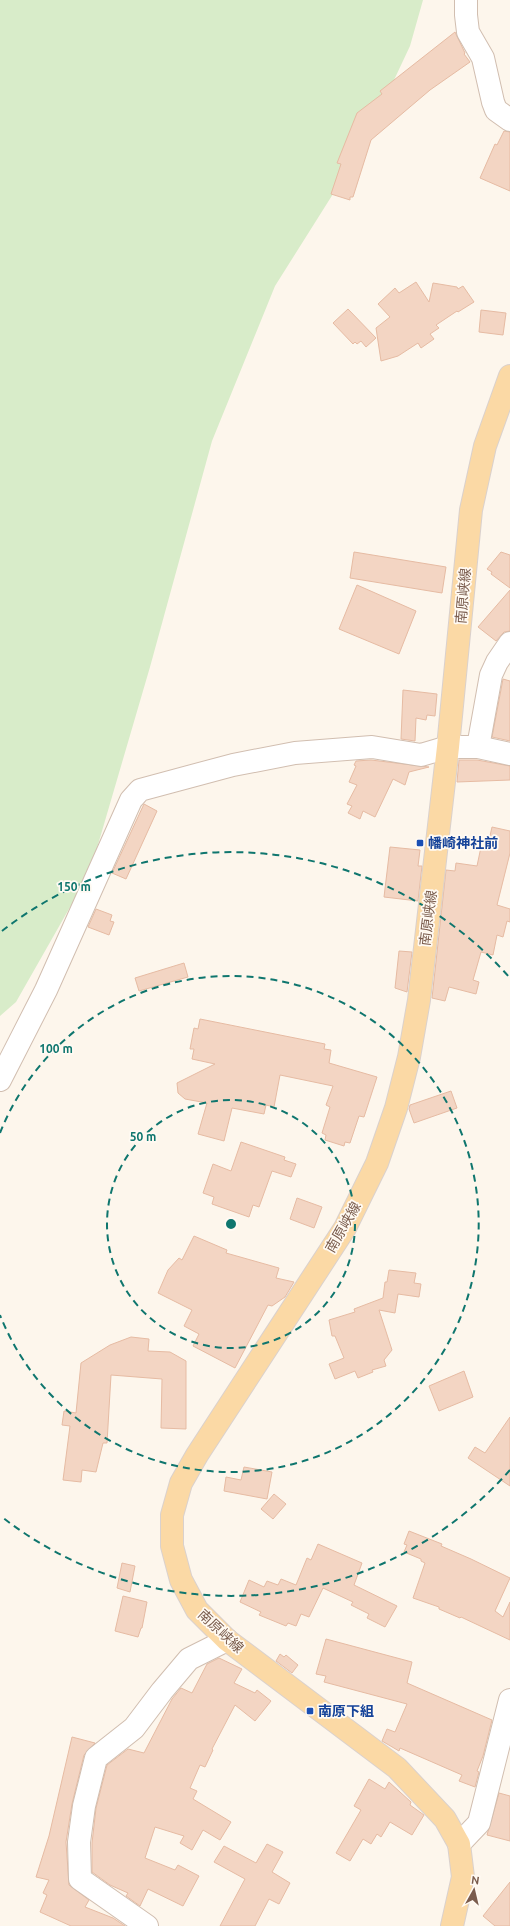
<svg xmlns="http://www.w3.org/2000/svg" width="510" height="1926" font-family="Ubuntu,'Noto Sans JP',sans-serif">
<rect width="100%" height="100%" fill="#fdf6ec"/>
<polygon fill="#d8ecc9" points="0,0 423,0 410,46 362,148 275,286 212,441 150,667 90,872 16,1002 0,1016"/>
<g fill="#f3d5c3" stroke="#e6bba3">
<polygon points="455,32 465,53 464,54 470,62 430,90 371,140 353,197 350,197 350,200 331,194 341,164 337,163 357,113 382,94 380,91"/>
<polygon points="504,131 510,132 510,191 480,178 495,144 497,145"/>
<polygon points="416,282 429,302 433,283 457,287 458,289 463,286 474,302 458,312 457,311 436,325 439,328 430,334 434,339 421,348 418,343 398,356 381,361 376,328 390,317 378,304 395,288 399,293"/>
<polygon points="348,309 376,338 366,347 361,341 357,344 355,342 353,344 333,323"/>
<polygon points="481,310 506,313 503,335 479,332"/>
<polygon points="354,552 446,567 442,593 350,578"/>
<polygon points="501,552 510,555 510,588 491,574 492,572 487,569"/>
<polygon points="357,585 416,611 399,654 339,629"/>
<polygon points="510,590 510,631 504,632 496,641 478,627"/>
<polygon points="503,679 510,681 510,741 492,737"/>
<polygon points="403,690 437,694 435,716 427,715 426,720 416,718 415,741 401,739"/>
<polygon points="371,760 429,767 409,772 405,785 393,779 375,817 363,811 360,819 348,813 352,806 347,804 357,785 349,782 356,766 354,765 356,761"/>
<polygon points="459,760 477,760 510,766 510,780 457,782"/>
<polygon points="144,804 157,811 126,879 112,873"/>
<polygon points="492,827 510,831 510,853 497,905 510,909 510,922 507,921 503,937 497,935 493,955 481,952 473,980 479,982 476,994 449,987 445,1001 432,998 446,870 455,871 456,863 477,866 481,847 487,849"/>
<polygon points="390,847 420,850 418,866 422,866 418,901 384,897"/>
<polygon points="96,909 112,915 110,921 114,922 109,935 88,927"/>
<polygon points="399,951 412,952 407,992 395,988"/>
<polygon points="184,963 188,977 139,991 135,978"/>
<polygon points="200,1019 325,1044 324,1049 331,1050 329,1063 377,1077 364,1117 359,1116 350,1143 345,1142 344,1146 325,1140 326,1135 322,1133 330,1107 326,1105 333,1086 280,1075 274,1107 266,1105 264,1114 232,1108 224,1141 198,1134 207,1103 185,1099 178,1093 177,1083 215,1064 192,1059 194,1049 190,1049 194,1028 198,1029"/>
<polygon points="451,1091 457,1108 414,1123 409,1109 410,1105"/>
<polygon points="241,1142 285,1157 284,1160 296,1164 291,1177 272,1171 259,1207 253,1205 249,1217 212,1204 214,1197 203,1193 213,1164 231,1171"/>
<polygon points="297,1198 322,1207 314,1228 290,1219"/>
<polygon points="194,1236 227,1250 226,1253 279,1268 276,1278 294,1282 285,1297 272,1306 268,1305 235,1368 193,1346 199,1334 184,1326 192,1310 158,1293 168,1270 179,1258 182,1260"/>
<polygon points="389,1270 416,1273 414,1283 421,1284 419,1297 398,1294 395,1313 379,1310 392,1350 384,1360 386,1366 372,1370 373,1372 358,1378 355,1371 335,1379 329,1364 344,1358 335,1336 332,1336 329,1320 355,1312 354,1309 383,1298 385,1282 387,1282"/>
<polygon points="131,1337 149,1339 148,1351 170,1352 186,1361 186,1429 161,1428 162,1379 111,1375 107,1443 103,1443 96,1472 82,1470 81,1482 63,1480 70,1426 62,1425 64,1411 76,1413 81,1363 110,1345"/>
<polygon points="464,1371 473,1397 439,1411 429,1386"/>
<polygon points="510,1417 510,1486 468,1458 475,1447 485,1453"/>
<polygon points="244,1467 272,1472 267,1499 224,1491 226,1477 241,1480"/>
<polygon points="274,1494 286,1504 273,1519 261,1509"/>
<polygon points="409,1531 442,1544 441,1546 471,1559 510,1578 495,1611 503,1617 510,1602 510,1640 461,1617 460,1618 439,1609 439,1607 413,1598 425,1563 421,1561 421,1559 404,1552 407,1545 404,1544"/>
<polygon points="318,1544 362,1563 354,1585 397,1606 385,1627 367,1618 369,1614 351,1605 353,1602 323,1588 309,1617 301,1614 296,1626 288,1623 286,1626 259,1615 261,1612 240,1602 249,1580 264,1587 267,1581 278,1585 281,1579 296,1585 307,1558 311,1560"/>
<polygon points="122,1563 135,1566 130,1592 117,1588"/>
<polygon points="123,1596 147,1602 142,1628 141,1628 138,1637 115,1631"/>
<polygon points="326,1639 412,1662 407,1683 492,1720 483,1756 477,1771 479,1772 475,1787 459,1781 462,1775 400,1748 399,1751 382,1741 387,1729 395,1732 407,1704 324,1682 326,1676 316,1674"/>
<polygon points="280,1654 284,1657 286,1655 298,1665 292,1673 276,1661"/>
<polygon points="219,1658 242,1669 234,1683 255,1693 257,1690 271,1701 255,1721 235,1705 212,1749 213,1750 205,1767 200,1765 190,1788 197,1791 193,1799 231,1822 220,1840 203,1830 192,1850 180,1843 184,1836 155,1827 145,1858 175,1870 178,1865 199,1876 183,1906 148,1889 140,1906 126,1896 128,1893 110,1885 92,1872 92,1843 96,1808 107,1765 128,1749 144,1753 172,1699 181,1688 192,1693 207,1664"/>
<polygon points="72,1737 95,1743 84,1755 72,1804 66,1842 69,1885 89,1900 85,1907 113,1918 125,1926 71,1926 40,1912 47,1895 43,1893 49,1880 36,1877 49,1836"/>
<polygon points="369,1779 385,1789 389,1782 411,1802 410,1805 424,1815 412,1835 390,1822 381,1837 377,1834 371,1844 363,1839 350,1861 336,1853 361,1810 354,1806"/>
<polygon points="499,1793 510,1796 510,1841 487,1835"/>
<polygon points="267,1844 283,1852 272,1872 290,1883 279,1904 269,1899 255,1926 220,1926 245,1879 214,1862 224,1846 256,1863"/>
<polygon points="510,1882 510,1926 495,1926 483,1916"/>
</g>
<g fill="none" stroke-linecap="round" stroke-linejoin="round">
<g stroke="#d1beb0" stroke-width="24">
<g id="minor">
<polyline points="466,0 466,15 468,32 483,58 493,102 496,110 510,120"/>
<polyline points="478,747 491,675 497,662 510,643"/>
<polyline points="0,1080 46,990 131,800 140,790 233,765 295,753 372,747 421,755 448,747 478,747 510,754"/>
<polyline points="459,1844 479,1823 510,1700"/>
<polyline points="147,1926 80,1879 79,1842 84,1806 96,1758 134,1728 162,1691 189,1659 227,1640"/>
</g>
</g>
<g stroke="#dad1cd" stroke-width="24">
<polyline id="major" points="452,1926 463,1877 459,1844 445,1819 397,1768 227,1640 197,1610 181,1580 172,1546 172,1515 181,1483 197,1455 345,1228 377,1163 396,1108 409,1057 419,1000 448,747 471,510 485,446 510,376"/>
</g>
<use href="#minor" stroke="#fff" stroke-width="22"/>
<use href="#major" stroke="#fbd9a5" stroke-width="22"/>
</g>
<g fill="none" stroke="#0f766e" stroke-width="2" stroke-dasharray="7 5">
<circle cx="231" cy="1224" r="124"/>
<path d="M0 1133A248 248 0 1 1 0 1315"/>
<path d="M510 1470A372 372 0 0 1 2 1517M2 931A372 372 0 0 1 510 978"/>
</g>
<g fill="#1a4fb4" stroke="#fffaf3" stroke-width="1.5">
<rect x="416" y="839" width="8" height="8" rx="2"/>
<rect x="306" y="1707" width="8" height="8" rx="2"/>
</g>
<g text-anchor="middle" stroke-width="3.5" stroke-linejoin="round" paint-order="stroke">
<g font-size="14" fill="#7a5c4d" stroke="#fffaf3">
<text transform="translate(463 596) rotate(-85)" y="5">南原峡線</text>
<text transform="translate(428 918) rotate(-83)" y="5">南原峡線</text>
<text transform="translate(343 1227) rotate(-60)" y="5">南原峡線</text>
<text transform="translate(221 1631) rotate(43)" y="5">南原峡線</text>
</g>
<g font-size="14" font-weight="bold" fill="#164399" stroke="#fffaf3" text-anchor="start">
<text x="428" y="848">幡崎神社前</text>
<text x="318" y="1716">南原下組</text>
</g>
</g>
<circle cx="231" cy="1224" r="6" fill="#0f766e" stroke="#fffaf3" stroke-width="2"/>
<g font-size="12" text-anchor="middle" font-weight="bold" fill="#0f766e" stroke="#fffaf3" stroke-width="3.5" stroke-linejoin="round" paint-order="stroke">
<text x="74" y="891">150 m</text>
<text x="56" y="1053">100 m</text>
<text x="143" y="1141">50 m</text>
</g>
<g transform="translate(474 1890) rotate(8)" stroke="#fffaf3" stroke-width="3" paint-order="stroke">
<path d="M0-3L7 15L0 10L-7 15Z" fill="#7a5c4d"/>
<text y="-6" font-size="11" font-weight="bold" text-anchor="middle" fill="#7a5c4d">N</text>
</g>
</svg>
